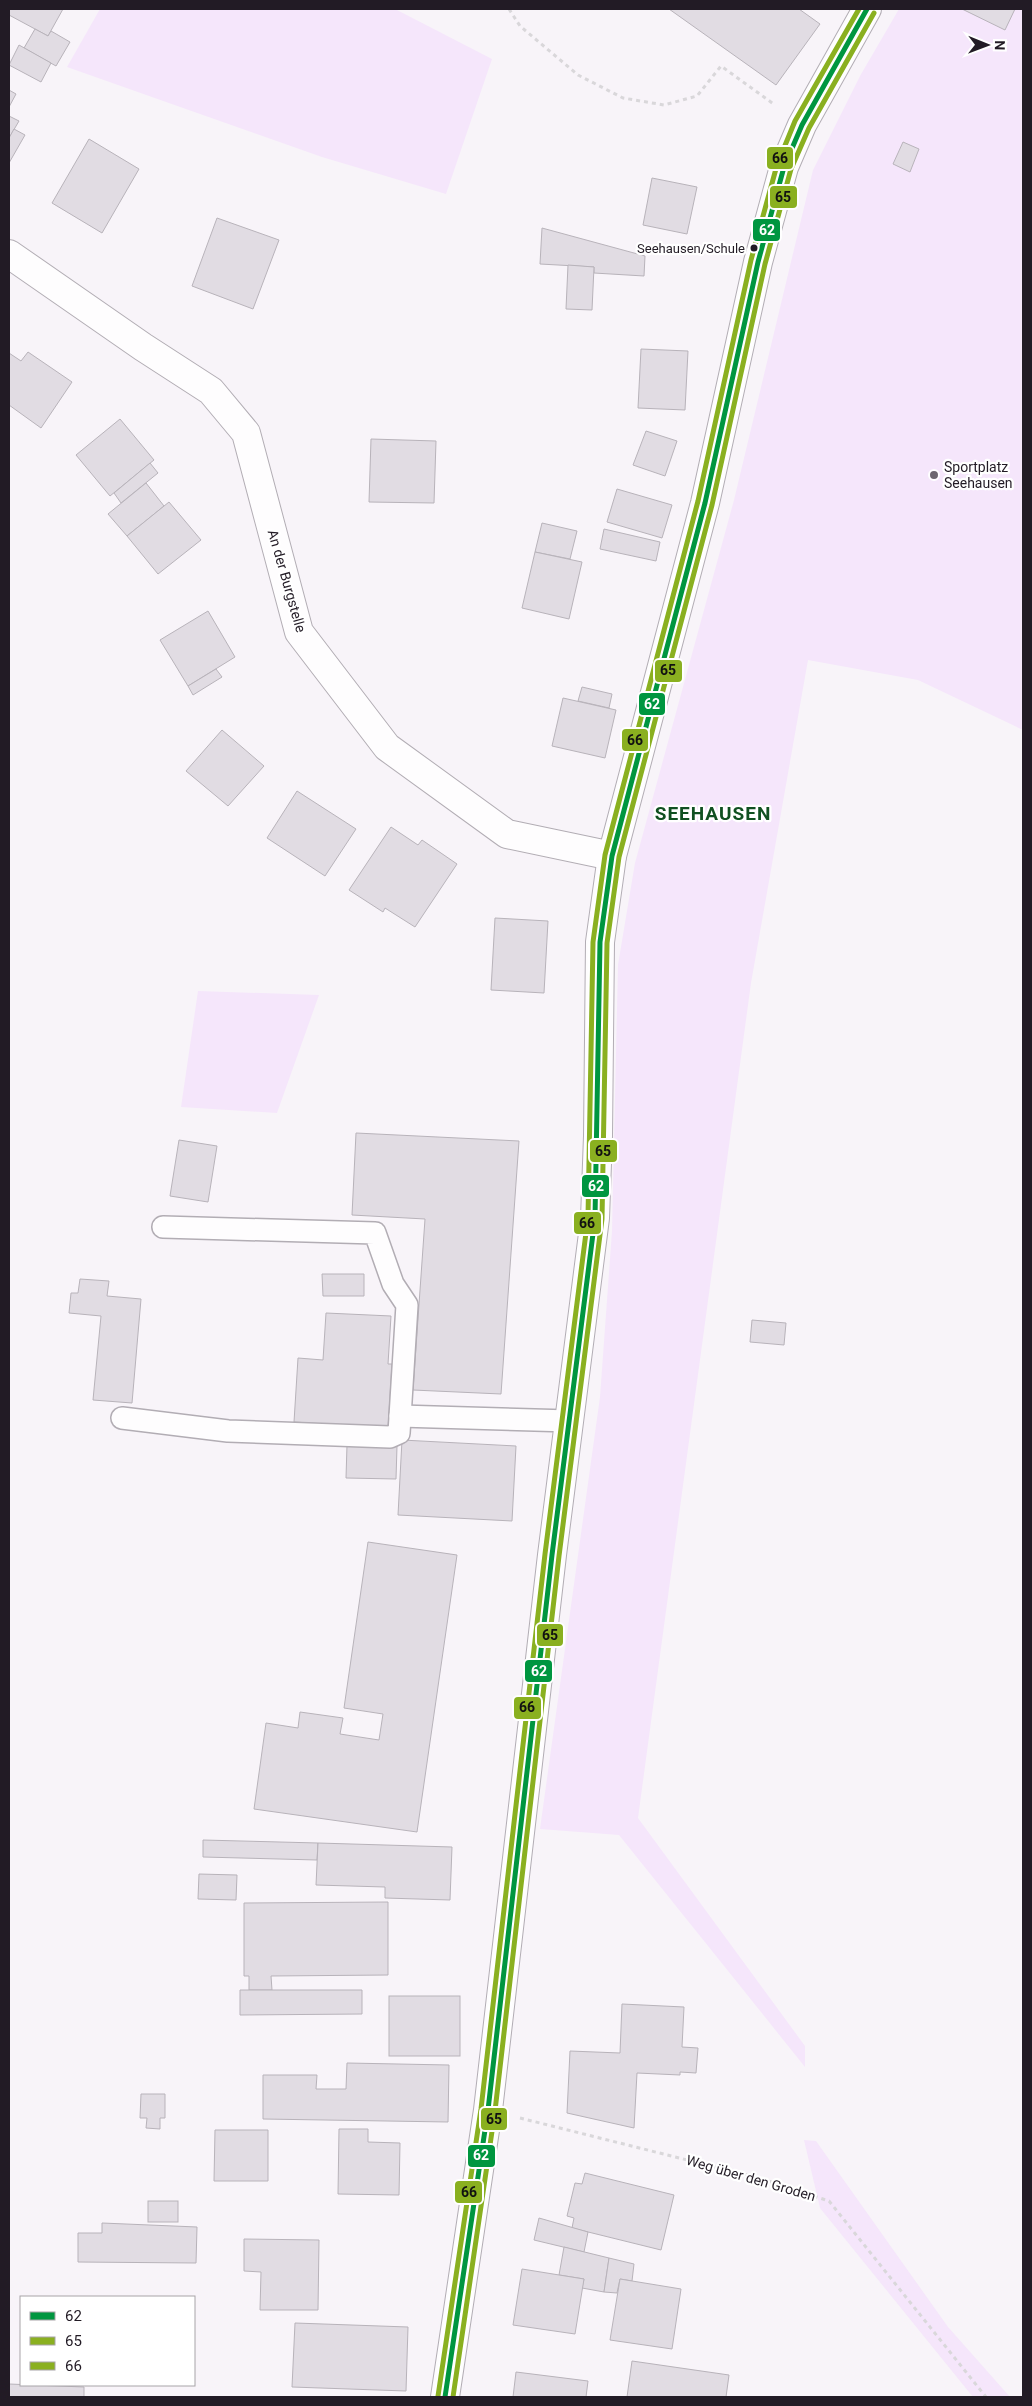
<svg xmlns="http://www.w3.org/2000/svg" width="1032" height="2406" font-family="Roboto,sans-serif">
<rect width="100%" height="100%" fill="#f8f4f9"/>
<g fill="#f5e6fb">
<polygon points="100,9 395,9 492,59 446,194 322,157 67,67"/>
<polygon points="899,9 1023,9 1023,730 918,680 808,660 751,983 638,1818 805,2046 805,2067 619,1835 540,1829 600,1397 612,1231 618,965 635,863 734,500 813,170 860,76"/>
<polygon points="198,991 319,995 277,1113 181,1107"/>
<polygon points="804,2140 816,2141 948,2327 1010,2397 973,2397 820,2208"/>
</g>
<g fill="#e1dce3" stroke="#b8b3ba">
<polygon points="9,9 63,9 48,36 9,15"/>
<polygon points="669,9 799,9 820,24 776,85"/>
<polygon points="962,9 1015,9 1005,30"/>
<polygon points="35,29 48,36 51,31 70,42 56,66 24,48"/>
<polygon points="19,45 51,63 41,82 9,65"/>
<polygon points="9,90 16,94 9,107"/>
<polygon points="9,116 19,121 9,138"/>
<polygon points="14,129 25,135 9,163 9,138"/>
<polygon points="89,139 139,169 102,233 52,203"/>
<polygon points="903,142 919,149 910,172 893,164"/>
<polygon points="652,178 697,187 687,234 643,225"/>
<polygon points="217,218 279,240 253,309 192,286"/>
<polygon points="542,228 645,256 644,276 594,273 594,267 540,264"/>
<polygon points="568,265 594,267 592,310 566,309"/>
<polygon points="641,349 688,351 685,410 638,408"/>
<polygon points="28,352 72,382 41,428 9,405 9,353 21,361"/>
<polygon points="120,419 154,460 110,496 76,455"/>
<polygon points="646,431 677,441 665,476 633,465"/>
<polygon points="371,439 436,441 434,503 369,502"/>
<polygon points="150,463 158,473 121,503 114,493"/>
<polygon points="146,483 164,506 127,536 108,514"/>
<polygon points="617,489 672,505 662,538 607,522"/>
<polygon points="169,502 201,540 158,574 127,536"/>
<polygon points="542,523 577,531 570,559 535,552"/>
<polygon points="604,529 660,542 656,561 600,549"/>
<polygon points="535,552 582,562 569,619 522,608"/>
<polygon points="208,611 235,657 188,686 160,640"/>
<polygon points="216,669 222,677 193,695 188,686"/>
<polygon points="582,687 612,694 609,708 578,701"/>
<polygon points="563,698 616,710 605,758 552,746"/>
<polygon points="222,730 264,766 228,806 186,771"/>
<polygon points="297,791 356,829 325,876 267,838"/>
<polygon points="391,827 418,845 422,840 457,864 415,927 385,908 383,912 349,890"/>
<polygon points="495,918 548,921 544,993 491,990"/>
<polygon points="356,1133 519,1141 501,1394 413,1390 425,1219 352,1215"/>
<polygon points="179,1140 217,1146 208,1202 170,1196"/>
<polygon points="322,1274 364,1274 364,1296 323,1296"/>
<polygon points="80,1279 109,1281 107,1296 141,1299 132,1403 93,1400 101,1316 69,1313 71,1293 78,1293"/>
<polygon points="326,1313 391,1316 388,1364 392,1364 388,1428 294,1422 298,1358 323,1360"/>
<polygon points="752,1320 786,1323 784,1345 750,1342"/>
<polygon points="402,1440 516,1446 512,1521 398,1515"/>
<polygon points="347,1445 397,1446 396,1479 346,1478"/>
<polygon points="368,1542 457,1555 417,1832 254,1809 266,1723 298,1728 300,1712 343,1718 340,1734 379,1740 383,1714 344,1708"/>
<polygon points="203,1840 318,1843 317,1860 203,1857"/>
<polygon points="318,1843 452,1847 450,1900 385,1898 385,1887 316,1885"/>
<polygon points="199,1874 237,1875 236,1900 198,1899"/>
<polygon points="388,1902 388,1975 271,1976 272,1990 249,1990 249,1976 244,1976 244,1903"/>
<polygon points="240,1990 362,1990 362,2014 240,2015"/>
<rect x="389" y="1996" width="71" height="60"/>
<polygon points="622,2004 684,2007 682,2047 698,2048 696,2073 680,2072 680,2075 637,2073 634,2128 567,2113 570,2051 620,2053"/>
<polygon points="347,2063 449,2065 448,2122 263,2119 263,2075 317,2075 316,2089 346,2089"/>
<polygon points="141,2094 165,2094 165,2118 160,2118 160,2129 146,2128 147,2118 140,2118"/>
<polygon points="339,2129 368,2129 368,2142 400,2143 399,2195 338,2194"/>
<polygon points="215,2130 268,2130 268,2181 214,2181"/>
<polygon points="585,2173 674,2195 661,2250 572,2228 574,2218 567,2216 575,2183 582,2184"/>
<rect x="148" y="2201" width="30" height="21"/>
<polygon points="539,2218 588,2232 584,2252 534,2240"/>
<polygon points="102,2223 197,2227 196,2263 78,2262 78,2233 102,2233"/>
<polygon points="244,2239 319,2240 318,2310 260,2310 261,2272 244,2271"/>
<polygon points="564,2247 609,2258 604,2292 582,2288 584,2279 559,2275"/>
<polygon points="609,2258 634,2264 632,2281 620,2279 617,2293 604,2292"/>
<polygon points="522,2269 584,2279 575,2334 513,2325"/>
<polygon points="620,2279 681,2289 672,2349 610,2340"/>
<polygon points="295,2323 408,2327 406,2391 292,2387"/>
<polygon points="632,2361 729,2375 726,2397 627,2397"/>
<polygon points="516,2372 588,2381 586,2397 513,2397"/>
<polygon points="9,2384 84,2387 84,2397 9,2397"/>
</g>
<g fill="none" stroke-linecap="round" stroke-linejoin="round">
<g stroke="#b2adb4" stroke-width="24">
<g id="service">
<polyline points="400,1416 570,1421"/>
<polyline points="122,1418 228,1431 390,1437 399,1433 407,1305 393,1284 375,1233 163,1227"/>
</g>
</g>
<g stroke="#b2adb4" stroke-width="30">
<g id="minor">
<polyline points="9,254 143,347 211,391 246,433 299,632 387,747 507,834 612,856"/>
<polyline points="445,2397 488,2110 552,1555 595,1218 598,1136 600,942 612,856 705,503 758,262 784,167 802,125 867,9"/>
</g>
</g>
<g stroke="#d9d7da" stroke-width="3" stroke-dasharray="4 4" stroke-linecap="butt">
<polyline points="509,9 520,26 578,75 623,98 664,105 697,96 721,66 775,105"/>
<polyline points="520,2118 759,2178 829,2201 986,2397"/>
</g>
<use href="#service" stroke="#fefdfe" stroke-width="21"/>
<use href="#minor" stroke="#fefdfe" stroke-width="28"/>
<g stroke="#fff" stroke-width="9">
<polyline id="bus-1" points="445,2397 488,2110 552,1555 595,1218 600,942 612,856 705,503 758,262 784,167 802,125 867,9"/>
</g>
<g stroke="#fff" stroke-width="9">
<polyline id="bus-2" points="453,2397 495,2111 559,1556 602,1219 607,943 619,857 712,505 765,264 791,169 809,128 874,13"/>
</g>
<g stroke="#fff" stroke-width="9">
<polyline id="bus-3" points="438,2396 481,2109 545,1554 588,1217 593,942 605,855 698,501 751,260 777,165 795,121 859,9"/>
</g>
<use href="#bus-1" stroke="#009640" stroke-width="5"/>
<use href="#bus-2" stroke="#8ab020" stroke-width="5"/>
<use href="#bus-3" stroke="#8ab020" stroke-width="5"/>
</g>
<circle fill="#221b25" stroke="#fff" stroke-width="2" cx="754" cy="248" r="4.5"/>
<circle fill="#6d676f" stroke="#fff" stroke-width="2" cx="934" cy="475" r="5"/>
<g text-anchor="middle" stroke-width="4.5" stroke-linejoin="round" paint-order="stroke">
<g font-size="13" fill="#221b25" stroke="#fff" text-anchor="end">
<text x="745" y="253">Seehausen/Schule</text>
</g>
<g font-size="14" fill="#221b25" stroke="#fff" text-anchor="start">
<text x="944" y="472">Sportplatz<tspan x="944" dy="16">Seehausen</tspan></text>
</g>
<g font-size="14" fill="#221b25" stroke="#fff">
<text transform="translate(287 581) rotate(74)" y="5">An der Burgstelle</text>
<text transform="translate(751 2178) rotate(16)" y="5">Weg über den Groden</text>
</g>
<g font-size="19" font-weight="bold" letter-spacing="1" fill="#105021" stroke="#fff">
<text x="713" y="820">SEEHAUSEN</text>
</g>
</g>
<g stroke="#fff" stroke-width="2">
<rect x="766" y="146" width="28" height="24" rx="5" fill="#8ab020"/>
<rect x="769" y="185" width="29" height="24" rx="5" fill="#8ab020"/>
<rect x="752" y="218" width="29" height="24" rx="5" fill="#009640"/>
<rect x="654" y="659" width="29" height="24" rx="5" fill="#8ab020"/>
<rect x="638" y="692" width="28" height="24" rx="5" fill="#009640"/>
<rect x="621" y="728" width="28" height="24" rx="5" fill="#8ab020"/>
<rect x="589" y="1139" width="29" height="24" rx="5" fill="#8ab020"/>
<rect x="581" y="1174" width="29" height="24" rx="5" fill="#009640"/>
<rect x="573" y="1211" width="29" height="24" rx="5" fill="#8ab020"/>
<rect x="536" y="1623" width="28" height="24" rx="5" fill="#8ab020"/>
<rect x="524" y="1659" width="29" height="24" rx="5" fill="#009640"/>
<rect x="513" y="1696" width="29" height="24" rx="5" fill="#8ab020"/>
<rect x="480" y="2107" width="28" height="24" rx="5" fill="#8ab020"/>
<rect x="467" y="2144" width="29" height="24" rx="5" fill="#009640"/>
<rect x="454" y="2180" width="29" height="24" rx="5" fill="#8ab020"/>
</g>
<g font-size="14" text-anchor="middle" font-weight="bold" fill="#fff">
<text x="767" y="235">62</text>
<text x="652" y="709">62</text>
<text x="596" y="1191">62</text>
<text x="539" y="1676">62</text>
<text x="481" y="2160">62</text>
</g>
<g font-size="14" text-anchor="middle" font-weight="bold" fill="#111">
<text x="780" y="163">66</text>
<text x="783" y="202">65</text>
<text x="668" y="675">65</text>
<text x="635" y="745">66</text>
<text x="603" y="1156">65</text>
<text x="587" y="1228">66</text>
<text x="550" y="1640">65</text>
<text x="527" y="1712">66</text>
<text x="494" y="2124">65</text>
<text x="469" y="2197">66</text>
</g>
<rect width="1032" height="2406" fill="none" stroke="#221b25" stroke-width="20"/>
<rect x="20" y="2296" width="175" height="90" fill="#ffffff" stroke="#a7a4a8"/>
<rect x="30" y="2312" width="25" height="8" fill="#009640" stroke="#a7a4a8"/>
<text x="65" y="2321" font-size="15" fill="#221b25">62</text>
<rect x="30" y="2337" width="25" height="8" fill="#8ab020" stroke="#a7a4a8"/>
<text x="65" y="2346" font-size="15" fill="#221b25">65</text>
<rect x="30" y="2362" width="25" height="8" fill="#8ab020" stroke="#a7a4a8"/>
<text x="65" y="2371" font-size="15" fill="#221b25">66</text>
<g transform="translate(987 45) rotate(91)" stroke="#ffffff" stroke-width="4" paint-order="stroke">
<path d="M0-4L9 19L0 12L-9 19Z" fill="#221b25"/>
<text y="-8" font-size="14" font-weight="bold" text-anchor="middle" fill="#221b25">N</text>
</g>
</svg>
